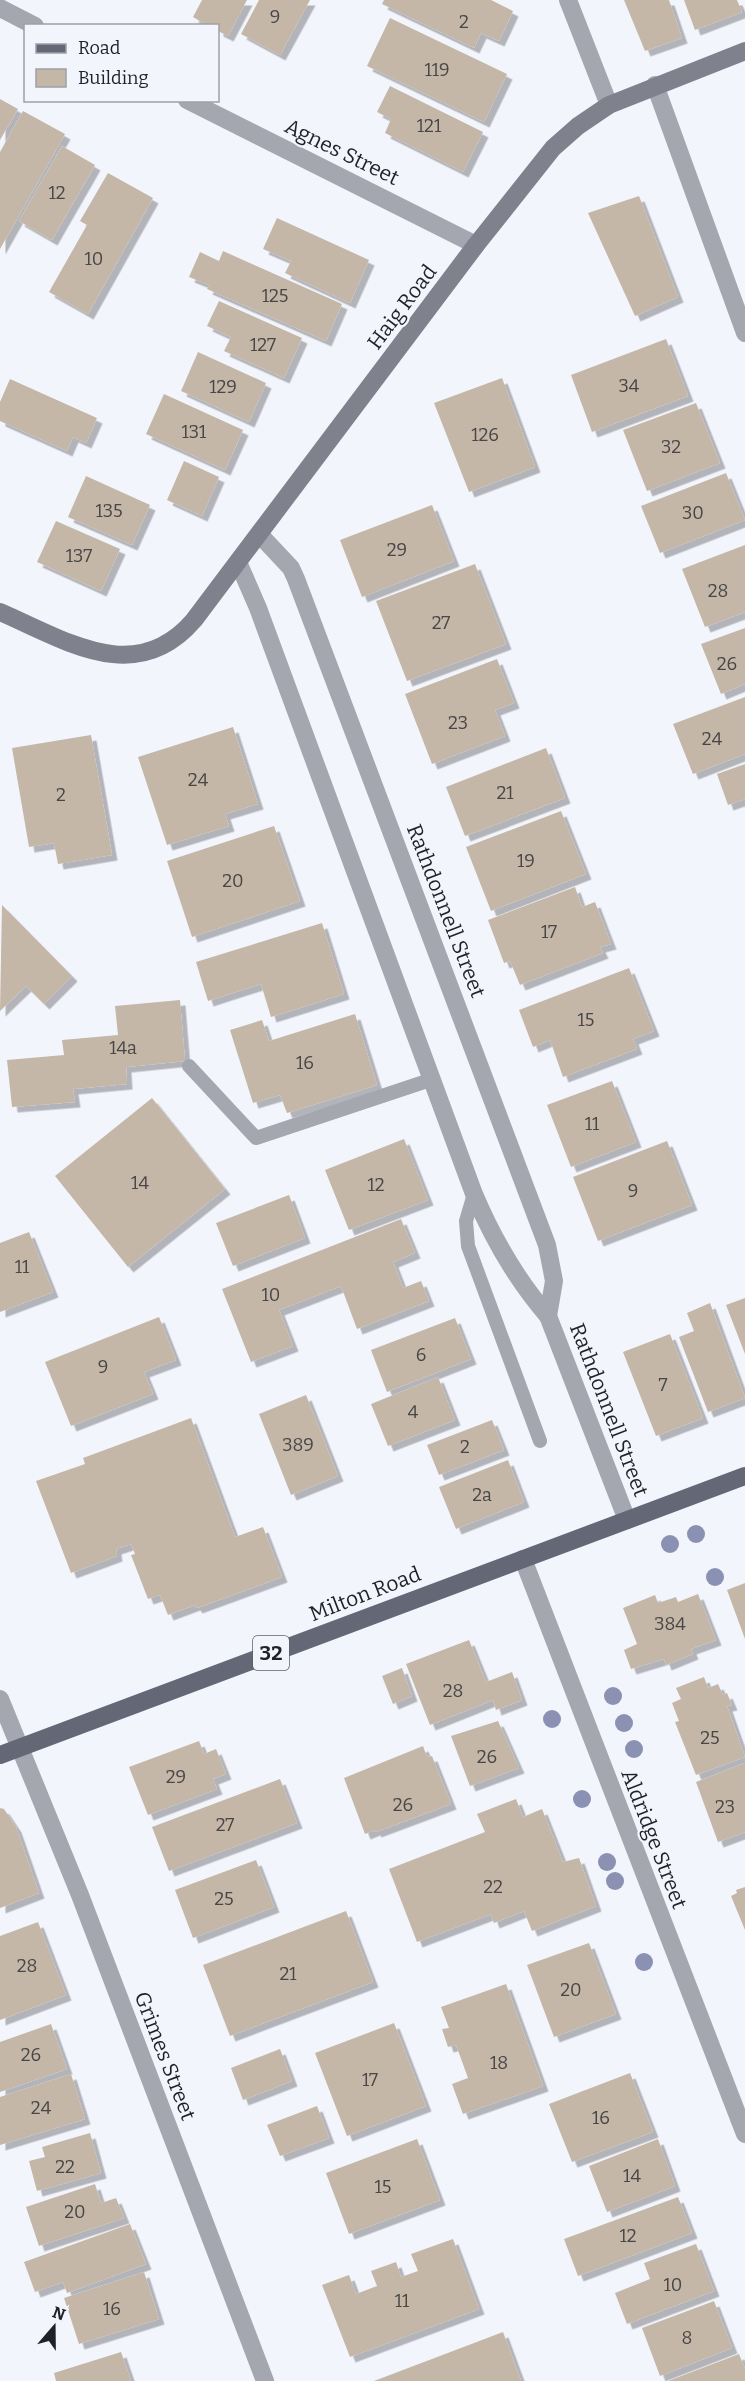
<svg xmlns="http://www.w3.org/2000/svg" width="745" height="2381" font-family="Bitter,serif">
<defs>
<filter id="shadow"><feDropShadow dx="5.5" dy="5.5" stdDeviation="0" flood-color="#0004"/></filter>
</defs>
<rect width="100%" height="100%" fill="#f3f5fd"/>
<g fill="#c4b7a7" filter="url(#shadow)">
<polygon points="202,0 247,0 228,36 218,31 218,26 208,26 193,17"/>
<polygon points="259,0 310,0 280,55 241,34"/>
<polygon points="384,0 491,0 513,11 499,41 481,33 474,48 382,4"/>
<polygon points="624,0 669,0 682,38 645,51"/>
<polygon points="684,0 737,0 742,12 695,30"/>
<polygon points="390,18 507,74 484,122 367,66"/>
<polygon points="390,86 483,132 463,172 385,133 391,119 377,112"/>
<polygon points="0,99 18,109 0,140"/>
<polygon points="23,111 65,134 0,249 0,152"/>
<polygon points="62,146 95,165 52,240 19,221"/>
<polygon points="108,173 153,198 88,314 49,292 87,225 80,221"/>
<polygon points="639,196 678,297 635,316 588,213"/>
<polygon points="277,218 369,260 350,303 285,273 291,261 263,249"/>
<polygon points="223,251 342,304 326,341 207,289 209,285 189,277 200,252 219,261"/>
<polygon points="219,301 302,338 284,378 224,351 231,337 207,326"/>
<polygon points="666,339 688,396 592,432 571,375"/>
<polygon points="198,352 266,383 249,422 181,391"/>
<polygon points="502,378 535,467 469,492 434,403"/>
<polygon points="10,379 97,418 86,443 73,437 67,451 0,421 0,402"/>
<polygon points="164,394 243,430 225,470 146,434"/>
<polygon points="696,403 720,463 647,491 623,430"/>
<polygon points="184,461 219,477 202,516 167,500"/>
<polygon points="726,473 745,520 660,553 641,506"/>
<polygon points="86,476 150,505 132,545 68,517"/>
<polygon points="432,505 454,561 362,597 340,540"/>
<polygon points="56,521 120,549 101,591 37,562"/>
<polygon points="745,545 745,612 705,627 682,569"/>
<polygon points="475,564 506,644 407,681 376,601"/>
<polygon points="745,628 745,684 721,694 701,644"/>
<polygon points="497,659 514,703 495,710 505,736 432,764 405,694"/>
<polygon points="745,697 745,754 693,774 673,724"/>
<polygon points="233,727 258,804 225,814 229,826 167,845 138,757"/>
<polygon points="91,735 112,855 58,864 54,843 29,847 12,748"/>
<polygon points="546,748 565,798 465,836 446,787"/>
<polygon points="745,764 745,799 728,805 717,774"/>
<polygon points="561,811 586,874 491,911 466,847"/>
<polygon points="274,826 300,901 192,937 167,861"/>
<polygon points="575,887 582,907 595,902 611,944 600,947 603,953 520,985 510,961 504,963 488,920"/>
<polygon points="2,905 72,976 44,1004 26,986 0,1011"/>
<polygon points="322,923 344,994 271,1017 261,984 208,1001 196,962"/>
<polygon points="629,968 654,1031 633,1039 637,1049 563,1077 550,1040 533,1047 519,1010"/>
<polygon points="180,1000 185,1061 126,1067 127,1084 73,1089 75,1102 12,1107 7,1060 64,1055 62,1040 118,1035 115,1006"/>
<polygon points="355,1014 377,1085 287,1113 280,1095 253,1103 230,1030 262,1020 269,1041"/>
<polygon points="612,1081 636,1142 571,1167 547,1105"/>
<polygon points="152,1098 225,1189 128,1267 55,1176"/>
<polygon points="404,1139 428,1200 349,1230 325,1170"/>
<polygon points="667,1141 692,1205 598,1241 573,1177"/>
<polygon points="289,1195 305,1238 233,1266 216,1223"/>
<polygon points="401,1219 415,1253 393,1262 403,1288 421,1281 429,1301 357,1329 341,1286 279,1310 293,1346 251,1362 222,1289"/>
<polygon points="29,1232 53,1292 0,1312 0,1243"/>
<polygon points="745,1298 745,1354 726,1305"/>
<polygon points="710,1303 745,1398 708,1412 679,1337 694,1331 687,1313"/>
<polygon points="159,1317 176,1360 144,1372 153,1394 71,1426 45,1362"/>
<polygon points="455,1318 471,1359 387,1392 371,1350"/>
<polygon points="670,1334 703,1418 656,1436 623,1352"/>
<polygon points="438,1377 455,1420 388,1446 371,1404"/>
<polygon points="306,1395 338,1476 291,1495 259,1414"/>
<polygon points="191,1418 235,1537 263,1527 282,1577 197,1608 195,1605 168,1615 160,1595 148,1599 131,1555 135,1554 131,1544 116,1549 117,1556 71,1573 36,1481 85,1464 83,1458"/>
<polygon points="492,1420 504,1450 439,1475 427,1445"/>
<polygon points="508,1460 524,1502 456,1529 439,1487"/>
<polygon points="745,1583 745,1639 727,1590"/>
<polygon points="698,1594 716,1640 691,1649 693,1654 666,1665 664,1659 631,1669 624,1650 637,1644 623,1608 655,1595 658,1603 676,1597 678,1602"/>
<polygon points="469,1640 486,1682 512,1672 522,1700 496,1710 493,1700 430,1725 406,1664"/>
<polygon points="402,1668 412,1696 393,1704 382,1676"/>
<polygon points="704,1677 708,1688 718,1684 723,1695 727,1693 732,1705 727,1706 745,1757 696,1775 675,1722 679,1721 672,1703 681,1699 676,1688"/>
<polygon points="498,1721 519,1768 470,1786 451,1736"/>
<polygon points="199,1741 204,1754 216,1749 226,1774 213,1779 217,1789 148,1815 129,1767"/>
<polygon points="423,1746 427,1757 432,1756 451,1804 376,1832 375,1830 365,1834 344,1778"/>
<polygon points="745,1763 745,1832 718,1842 696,1782"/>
<polygon points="280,1779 297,1823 169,1871 152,1827"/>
<polygon points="516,1799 523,1817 542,1809 563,1862 579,1858 596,1906 532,1931 524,1911 494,1923 491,1914 417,1942 389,1869 485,1832 477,1814"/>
<polygon points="0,1808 4,1809 16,1827 39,1893 0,1908"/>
<polygon points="256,1860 274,1907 193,1938 175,1890"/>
<polygon points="745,1887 745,1930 731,1896 737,1893 736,1890"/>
<polygon points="346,1911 373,1982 230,2036 203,1965"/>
<polygon points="38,1922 66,1995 0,2020 0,1936"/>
<polygon points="589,1943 616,2014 554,2037 527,1965"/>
<polygon points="506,1984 543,2086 463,2114 452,2084 468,2078 456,2045 448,2047 442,2029 449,2028 441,2007"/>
<polygon points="394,2023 426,2106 347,2136 315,2053"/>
<polygon points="51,2024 67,2069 0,2092 0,2042"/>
<polygon points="280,2049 292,2081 243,2100 231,2068"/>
<polygon points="630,2073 653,2132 572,2162 549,2104"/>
<polygon points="71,2074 85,2119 0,2145 0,2097"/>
<polygon points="317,2106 329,2138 280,2156 267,2125"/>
<polygon points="90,2133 101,2173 37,2191 29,2161 45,2157 42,2147"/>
<polygon points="417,2139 440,2200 349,2234 326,2173"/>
<polygon points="658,2139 675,2186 607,2212 589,2166"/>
<polygon points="95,2184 101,2203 116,2198 124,2218 39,2246 26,2207"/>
<polygon points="678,2197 692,2233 578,2276 564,2239"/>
<polygon points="130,2224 146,2264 67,2293 63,2282 35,2292 24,2262"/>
<polygon points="453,2239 479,2309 350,2357 322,2285 349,2275 356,2294 377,2286 371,2271 396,2262 401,2277 418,2271 411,2254"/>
<polygon points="696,2244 714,2291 627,2324 615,2293 650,2279 644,2263"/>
<polygon points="144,2272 159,2319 79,2344 64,2298"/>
<polygon points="714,2301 732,2348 660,2376 642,2328"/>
<polygon points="503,2332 521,2381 374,2381"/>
<polygon points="121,2352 131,2381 56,2381 54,2373"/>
<polygon points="739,2354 745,2369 745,2381 668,2381"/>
</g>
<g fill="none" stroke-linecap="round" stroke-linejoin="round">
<g stroke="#a5a7b0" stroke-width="14">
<polyline points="189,1066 256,1138 433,1079"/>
<polyline points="474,1194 466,1221 468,1246 540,1441"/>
</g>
<g stroke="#a5a7b0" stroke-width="18">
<polyline points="568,0 609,105"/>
<polyline points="0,8 35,26"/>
<polyline points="655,85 745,333"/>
<polyline points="187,100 476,245"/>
<polyline points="259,534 291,568 296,579 547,1245 554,1281 548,1316"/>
<path d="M238 562 258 608 474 1194C493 1239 516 1279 548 1316L627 1520"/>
<polyline points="523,1559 745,2134"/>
<polyline points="0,1699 80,1895 265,2381"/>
</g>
<path stroke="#7f828d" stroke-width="18" d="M0 612C65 640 136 688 194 620L476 245 553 148 578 126 609 105 745 51"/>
<polyline stroke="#646775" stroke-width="18" points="0,1755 745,1476"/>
</g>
<g fill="#8b91b2">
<circle cx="696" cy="1534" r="9"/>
<circle cx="670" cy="1544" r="9"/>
<circle cx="715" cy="1577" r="9"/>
<circle cx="613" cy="1696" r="9"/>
<circle cx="552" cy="1719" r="9"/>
<circle cx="624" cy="1723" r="9"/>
<circle cx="634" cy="1749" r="9"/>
<circle cx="582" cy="1799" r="9"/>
<circle cx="607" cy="1862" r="9"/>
<circle cx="615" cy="1881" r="9"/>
<circle cx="644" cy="1962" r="9"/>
</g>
<g text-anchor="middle" stroke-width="4.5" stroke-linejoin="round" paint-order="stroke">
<g font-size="18" fill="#484647">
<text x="275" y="23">9</text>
<text x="464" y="28">2</text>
<text x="437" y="76">119</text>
<text x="429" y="132">121</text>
<text x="57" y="199">12</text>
<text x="94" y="265">10</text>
<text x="275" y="302">125</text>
<text x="263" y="351">127</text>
<text x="629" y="392">34</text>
<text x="223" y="393">129</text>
<text x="194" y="438">131</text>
<text x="485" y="441">126</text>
<text x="671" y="453">32</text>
<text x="109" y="517">135</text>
<text x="693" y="519">30</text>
<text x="397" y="556">29</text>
<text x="79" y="562">137</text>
<text x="718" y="597">28</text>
<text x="441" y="629">27</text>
<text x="727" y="670">26</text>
<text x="458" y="729">23</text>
<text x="712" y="745">24</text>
<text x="198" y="786">24</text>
<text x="505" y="799">21</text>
<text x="61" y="801">2</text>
<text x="526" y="867">19</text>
<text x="233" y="887">20</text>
<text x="549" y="938">17</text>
<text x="586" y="1026">15</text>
<text x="123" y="1054">14a</text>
<text x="305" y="1069">16</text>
<text x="592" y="1130">11</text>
<text x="140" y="1189">14</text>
<text x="376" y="1191">12</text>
<text x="633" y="1197">9</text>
<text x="22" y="1273">11</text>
<text x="271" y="1301">10</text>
<text x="421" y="1361">6</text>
<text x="103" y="1373">9</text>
<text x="663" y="1391">7</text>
<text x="413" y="1418">4</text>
<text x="298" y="1451">389</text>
<text x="465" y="1453">2</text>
<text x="482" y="1501">2a</text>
<text x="670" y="1630">384</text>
<text x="453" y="1697">28</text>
<text x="710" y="1744">25</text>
<text x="487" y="1763">26</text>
<text x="176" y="1783">29</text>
<text x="403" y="1811">26</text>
<text x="725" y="1813">23</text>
<text x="225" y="1831">27</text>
<text x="493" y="1893">22</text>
<text x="224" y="1905">25</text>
<text x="27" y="1972">28</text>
<text x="288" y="1980">21</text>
<text x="571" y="1996">20</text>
<text x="31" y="2061">26</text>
<text x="499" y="2069">18</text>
<text x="370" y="2086">17</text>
<text x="41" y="2114">24</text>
<text x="601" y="2124">16</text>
<text x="65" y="2173">22</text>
<text x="632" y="2182">14</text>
<text x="383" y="2193">15</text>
<text x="75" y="2218">20</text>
<text x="628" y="2242">12</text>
<text x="673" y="2291">10</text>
<text x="402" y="2307">11</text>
<text x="112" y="2315">16</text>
<text x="687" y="2344">8</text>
</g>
<rect fill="#f3f5fd" stroke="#5f6167" stroke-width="1.5" x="253" y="1636" width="36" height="34" rx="4.5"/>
<g font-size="20" font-weight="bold" fill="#1f2127">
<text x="271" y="1660">32</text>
</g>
<g font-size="21" fill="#1f2127" stroke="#f3f5fd">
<text transform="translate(342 152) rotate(26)" y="7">Agnes Street</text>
<text transform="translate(402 307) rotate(-53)" y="7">Haig Road</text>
<text transform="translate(446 911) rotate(69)" y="7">Rathdonnell Street</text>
<text transform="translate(609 1410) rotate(69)" y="7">Rathdonnell Street</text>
<text transform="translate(365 1594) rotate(-21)" y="7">Milton Road</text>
<text transform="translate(654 1839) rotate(69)" y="7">Aldridge Street</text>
<text transform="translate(165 2056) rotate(69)" y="7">Grimes Street</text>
</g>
</g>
<rect x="24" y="24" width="195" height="78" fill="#f3f5fd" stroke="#9ea0a7" stroke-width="1.5"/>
<rect x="36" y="44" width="30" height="9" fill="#646775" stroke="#9ea0a7" stroke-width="1.5"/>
<text x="78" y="54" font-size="18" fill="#1f2127">Road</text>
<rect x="36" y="69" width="30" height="18" fill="#c4b7a7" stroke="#9ea0a7" stroke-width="1.5"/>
<text x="78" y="84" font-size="18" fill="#1f2127">Building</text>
<g transform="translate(54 2327) rotate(20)" stroke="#f3f5fd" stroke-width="4.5" paint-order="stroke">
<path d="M0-4.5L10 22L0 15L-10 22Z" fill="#1f2127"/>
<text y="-9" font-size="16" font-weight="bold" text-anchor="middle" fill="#1f2127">N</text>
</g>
</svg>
